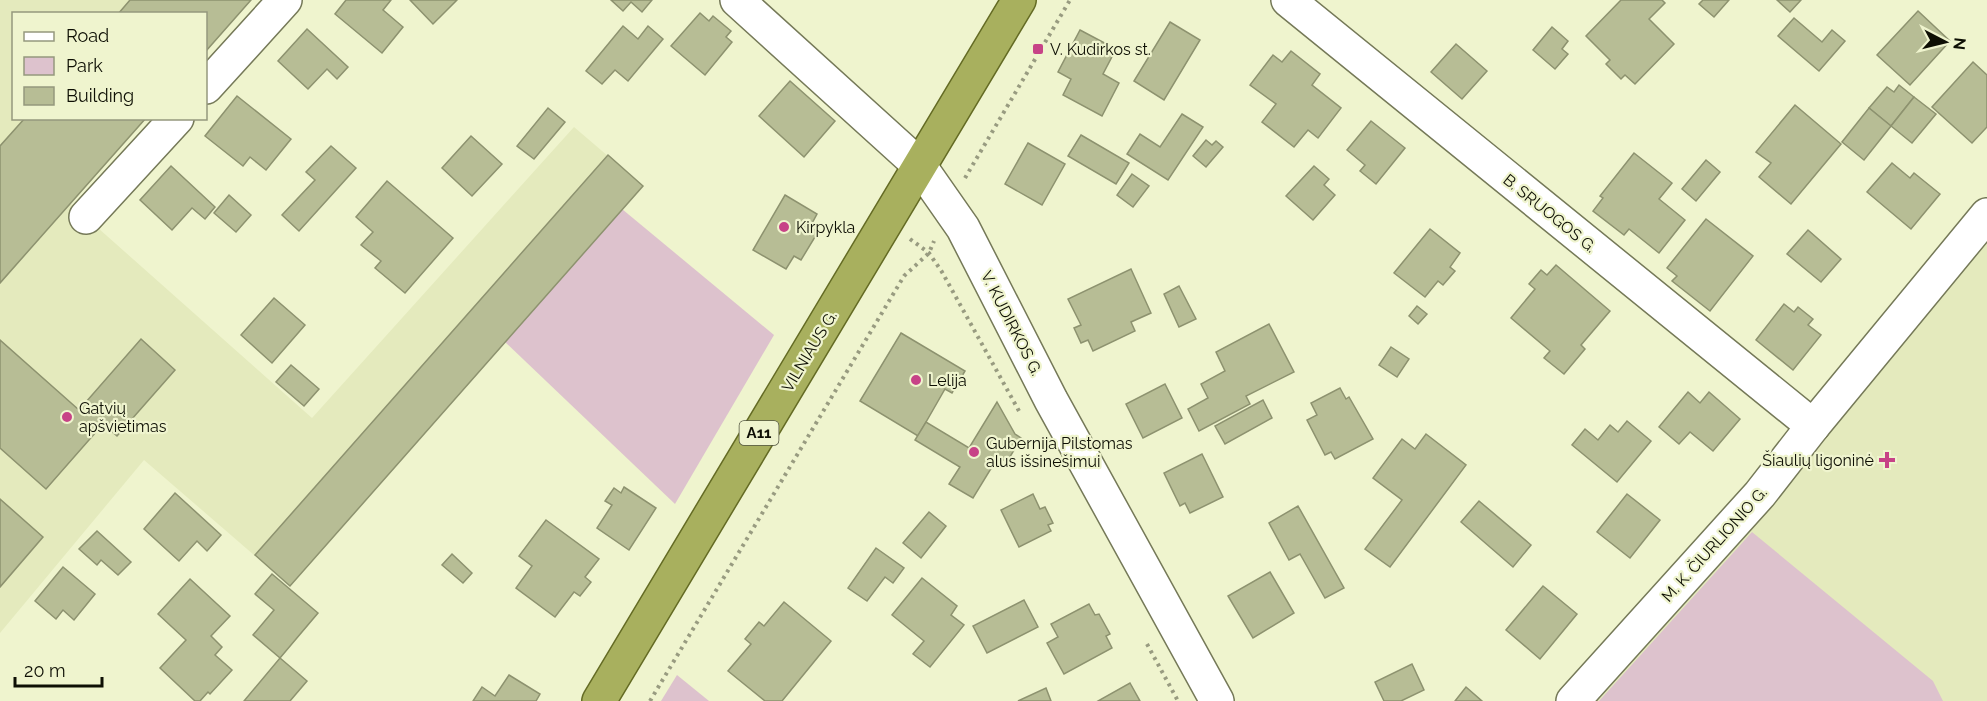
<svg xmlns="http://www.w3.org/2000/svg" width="1987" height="701" font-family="Raleway,sans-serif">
<rect width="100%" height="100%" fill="#eff4ce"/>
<g fill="#e4eabd">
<polygon points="0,0 251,0 206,51 206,14 14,14 14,118 146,119 71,204 312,418 574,127 643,186 290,586 144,460 0,633"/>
<polygon points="1987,215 1987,701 1573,701"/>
</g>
<g fill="#ddc2cd">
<polygon points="622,209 774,335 675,504 505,342"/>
<polygon points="1752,532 1933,681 1943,701 1599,701"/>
<polygon points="677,675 709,701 661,701"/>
</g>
<g fill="#b7bd95" stroke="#8d926f" stroke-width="1.5">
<polygon points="130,0 251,0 206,51 206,14 118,14"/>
<polygon points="346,0 391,0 383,10 403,27 382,53 335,14"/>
<polygon points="410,0 457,0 433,24"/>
<polygon points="611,0 652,0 642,12 631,2 623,11"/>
<polygon points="1621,0 1662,0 1665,3 1649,19 1674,44 1635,84 1625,75 1621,79 1606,64 1610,60 1586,36"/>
<polygon points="1703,0 1729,0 1714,17 1699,4"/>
<polygon points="1777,0 1801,0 1790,12"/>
<polygon points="1918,11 1950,41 1910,85 1877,55"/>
<polygon points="700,13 709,21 713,16 731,31 726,37 732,42 705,75 671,46"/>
<polygon points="1794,18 1822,42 1832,30 1845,41 1819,71 1778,36"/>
<polygon points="1170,22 1200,40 1164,100 1134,81"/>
<polygon points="623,26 638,39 648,26 663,39 628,81 615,70 602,84 586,71"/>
<polygon points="1552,27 1568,41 1562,49 1568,54 1555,69 1533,50"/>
<polygon points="307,29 348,67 337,79 327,69 308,89 278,61"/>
<polygon points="1080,30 1116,49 1103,74 1119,83 1102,116 1063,95 1071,79 1058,72"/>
<polygon points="1456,44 1487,71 1462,99 1431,72"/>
<polygon points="1291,51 1320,74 1312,85 1341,108 1318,138 1308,130 1294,147 1262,122 1276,104 1250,85 1273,55 1282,62"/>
<polygon points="1973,62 1987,75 1987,127 1972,143 1932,107"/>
<polygon points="790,81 835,121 804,157 759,116"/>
<polygon points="1899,85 1914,97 1891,126 1869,108 1887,87 1894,92"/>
<polygon points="237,96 291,139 266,170 250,157 243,166 205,136"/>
<polygon points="1914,97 1936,114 1912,143 1891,126"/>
<polygon points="1795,105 1841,144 1791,204 1759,177 1771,163 1756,152"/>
<polygon points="548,108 565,122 534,159 517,146"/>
<polygon points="1869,108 1891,126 1864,160 1842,142"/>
<polygon points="1182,114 1203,127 1168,180 1127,154 1140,134 1160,147"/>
<polygon points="25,118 146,118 0,283 0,146"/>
<polygon points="1371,121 1405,148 1376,184 1360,171 1365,165 1347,150"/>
<polygon points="1081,135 1129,163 1116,184 1068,156"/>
<polygon points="471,136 502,164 472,196 442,168"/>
<polygon points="1206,140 1212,145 1216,141 1223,147 1206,167 1193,156"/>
<polygon points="1028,143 1065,164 1042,205 1005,184"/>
<polygon points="331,146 356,168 299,231 282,215 315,180 306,172"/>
<polygon points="1634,153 1672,183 1659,199 1685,220 1659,253 1629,229 1624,235 1593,211 1603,198 1600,196"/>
<polygon points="608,155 643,186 290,586 255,555"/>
<polygon points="1706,160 1720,172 1696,201 1682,189"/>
<polygon points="1892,163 1910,178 1914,173 1940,194 1911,229 1867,192"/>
<polygon points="171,166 215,207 205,219 192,208 172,230 140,200"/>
<polygon points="1314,166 1329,179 1324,185 1335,195 1313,220 1286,196"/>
<polygon points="1132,174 1149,186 1133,207 1117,195"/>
<polygon points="387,181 453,238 405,293 375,268 381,261 361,245 373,232 356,217"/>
<polygon points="229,195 251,215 236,232 214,213"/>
<polygon points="785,195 817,214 810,227 818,232 801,260 794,256 786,269 753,250"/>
<polygon points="1706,219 1753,256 1710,311 1672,281 1677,276 1667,268"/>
<polygon points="1430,229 1460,253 1450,267 1455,271 1443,285 1438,281 1425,297 1394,273"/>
<polygon points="1808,230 1841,259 1821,282 1787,254"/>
<polygon points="1556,265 1610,311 1581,345 1585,349 1564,374 1544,358 1550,351 1511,318 1535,289 1529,284 1541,270 1547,275"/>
<polygon points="1131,269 1151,313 1131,322 1135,331 1093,351 1088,340 1081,343 1074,328 1081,325 1068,299"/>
<polygon points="1179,286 1196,319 1179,327 1164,294"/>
<polygon points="274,298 305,325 272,363 241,335"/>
<polygon points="1784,304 1794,312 1798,307 1813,319 1808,325 1821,335 1793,370 1756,340"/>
<polygon points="1417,306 1427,314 1418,324 1409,316"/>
<polygon points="1269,324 1294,372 1246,396 1250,404 1199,431 1188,409 1208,398 1201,384 1225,371 1216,352"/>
<polygon points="901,333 965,371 952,393 945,389 918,436 860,401"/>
<polygon points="141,339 175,370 117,436 103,424 46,489 0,448 0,340 79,410"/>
<polygon points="1391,347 1409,359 1397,377 1379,365"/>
<polygon points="291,365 319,389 304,406 276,382"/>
<polygon points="1165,384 1182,418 1143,438 1126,404"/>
<polygon points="1340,388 1346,399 1349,397 1373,439 1335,459 1331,452 1325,455 1307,420 1317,415 1311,403"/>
<polygon points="1688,392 1700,403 1709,392 1740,419 1713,451 1690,432 1679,444 1659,427"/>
<polygon points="1263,400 1272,418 1225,444 1215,426"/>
<polygon points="997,402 1015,434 1021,438 1007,462 998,457 973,498 949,484 960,467 915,440 926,422 969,448"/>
<polygon points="1627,421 1651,441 1617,482 1572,445 1585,429 1598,440 1610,425 1618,432"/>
<polygon points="1426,434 1466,465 1390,567 1365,549 1402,500 1373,478 1402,439 1415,449"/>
<polygon points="1202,454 1223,497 1190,513 1185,503 1180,506 1164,473"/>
<polygon points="624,487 656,508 629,550 597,528 612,505 605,501 614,488 621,493"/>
<polygon points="175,493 221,535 207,551 197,541 179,561 144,529"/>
<polygon points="1033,494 1040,509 1045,507 1053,523 1048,525 1051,531 1019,547 1001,510"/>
<polygon points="1627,494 1660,520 1630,558 1597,532"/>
<polygon points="0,499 43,537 0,587"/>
<polygon points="1479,501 1531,545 1513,567 1461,522"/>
<polygon points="1298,506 1344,588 1325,598 1300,554 1289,560 1269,523"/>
<polygon points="929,512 946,526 921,558 903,543"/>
<polygon points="546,520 599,559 585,577 591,582 580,596 574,592 555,617 516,588 532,566 519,556"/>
<polygon points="97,531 131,562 118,575 101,560 97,565 79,549"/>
<polygon points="876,548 904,568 893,583 885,577 867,601 848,588"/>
<polygon points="452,554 472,573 463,583 442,565"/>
<polygon points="63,567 95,594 74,620 63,610 56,619 35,601"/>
<polygon points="1270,572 1294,613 1253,638 1228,596"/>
<polygon points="272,574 318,613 280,658 253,635 274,610 255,594"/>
<polygon points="922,578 957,606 951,615 964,625 930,667 913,654 924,641 892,615"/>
<polygon points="190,579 230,616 211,636 222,647 215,655 232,670 210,694 208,692 200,701 195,701 160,668 186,640 158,614"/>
<polygon points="1543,586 1577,614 1540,659 1506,630"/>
<polygon points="1024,600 1038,627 987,653 973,626"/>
<polygon points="784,602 831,641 782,701 765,701 728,671 751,644 745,639 759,622 764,626"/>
<polygon points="1089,604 1095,615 1099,614 1110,634 1106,636 1112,648 1064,674 1047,643 1058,637 1051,624"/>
<polygon points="280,658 307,681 290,701 244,701"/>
<polygon points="1412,664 1424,690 1401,701 1384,701 1375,682"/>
<polygon points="509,675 540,694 536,701 473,701 482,687 495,696"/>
<polygon points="1130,683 1140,701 1098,701"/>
<polygon points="1466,687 1482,701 1455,701"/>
<polygon points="1046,688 1051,701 1018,701"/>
</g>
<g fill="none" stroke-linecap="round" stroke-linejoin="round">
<g stroke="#757958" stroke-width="36">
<g id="minor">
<polyline points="737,0 919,165 963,228 1051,400 1217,701"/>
<polyline points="1288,0 1813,426"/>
<polyline points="206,87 285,0"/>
<polyline points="86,217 177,118"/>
<polyline points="1573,701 1760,494 1813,426 1987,215"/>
</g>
</g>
<g stroke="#646b24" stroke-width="36">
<polyline id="trunk" points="599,701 1019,0"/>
</g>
<g stroke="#989b80" stroke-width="4" stroke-dasharray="3 4.5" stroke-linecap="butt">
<polyline points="965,178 1070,0"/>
<polyline points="910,239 929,253 942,272 1019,411"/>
<polyline points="1147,644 1178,701"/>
<polyline points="650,701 904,276 929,253 934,241"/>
</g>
<use href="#minor" stroke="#fff" stroke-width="33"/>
<use href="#trunk" stroke="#a8b05e" stroke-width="33"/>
</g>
<g fill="#c74387" stroke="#eff4ce" stroke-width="2">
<rect x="1032" y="43" width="12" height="12" rx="3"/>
<circle cx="784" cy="227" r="6"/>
<circle cx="916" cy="380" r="6"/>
<circle cx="67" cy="417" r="6"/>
<circle cx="974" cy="452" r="6"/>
<path d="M1884 451h6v6h6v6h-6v6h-6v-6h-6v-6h6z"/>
</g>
<g text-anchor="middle" stroke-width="4.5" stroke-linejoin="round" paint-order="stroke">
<rect fill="#eff4ce" stroke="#525441" stroke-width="1.5" x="739.5" y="421" width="39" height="24" rx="4.5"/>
<g font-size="15" font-weight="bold" fill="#0e0f04">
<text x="759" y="438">A11</text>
</g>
<g font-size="16" fill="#0e0f04" stroke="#eff4ce" text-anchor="start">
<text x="1050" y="55">V. Kudirkos st.</text>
<text x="796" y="233">Kirpykla</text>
<text x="928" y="386">Lelija</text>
<text x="79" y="414">Gatvių<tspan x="79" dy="18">apšvietimas</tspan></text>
<text x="986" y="449">Gubernija Pilstomas<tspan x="986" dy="18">alus išsinešimui</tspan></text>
<text x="1874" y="466" text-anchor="end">Šiaulių ligoninė</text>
</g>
<g font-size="16" fill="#0e0f04" stroke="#eff4ce">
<text transform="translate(1550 213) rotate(39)" y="6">B. SRUOGOS G.</text>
<text transform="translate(1012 323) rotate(63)" y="6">V. KUDIRKOS G.</text>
<text transform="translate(809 351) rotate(-59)" y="6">VILNIAUS G.</text>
<text transform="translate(1714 544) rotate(-48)" y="6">M. K. ČIURLIONIO G.</text>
</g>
</g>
<rect x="12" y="12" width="195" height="108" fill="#eff4ce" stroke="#95987d" stroke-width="1.5"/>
<rect x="24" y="32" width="30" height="9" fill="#ffffff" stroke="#95987d" stroke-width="1.5"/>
<text x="66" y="42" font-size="18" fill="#0e0f04">Road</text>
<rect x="24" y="57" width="30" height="18" fill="#ddc2cd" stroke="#95987d" stroke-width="1.5"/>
<text x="66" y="72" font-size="18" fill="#0e0f04">Park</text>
<rect x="24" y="87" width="30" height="18" fill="#b7bd95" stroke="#95987d" stroke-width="1.5"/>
<text x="66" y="102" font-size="18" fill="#0e0f04">Building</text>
<g transform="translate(1945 42) rotate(97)" stroke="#eff4ce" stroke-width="4.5" paint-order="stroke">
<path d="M0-4.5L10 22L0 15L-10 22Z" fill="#0e0f04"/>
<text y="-9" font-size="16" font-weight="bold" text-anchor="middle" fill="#0e0f04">N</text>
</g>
<path d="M15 677v9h87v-9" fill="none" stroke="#0e0f04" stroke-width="3"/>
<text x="24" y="677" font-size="18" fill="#0e0f04" stroke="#eff4ce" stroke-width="4.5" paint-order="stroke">20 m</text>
</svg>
